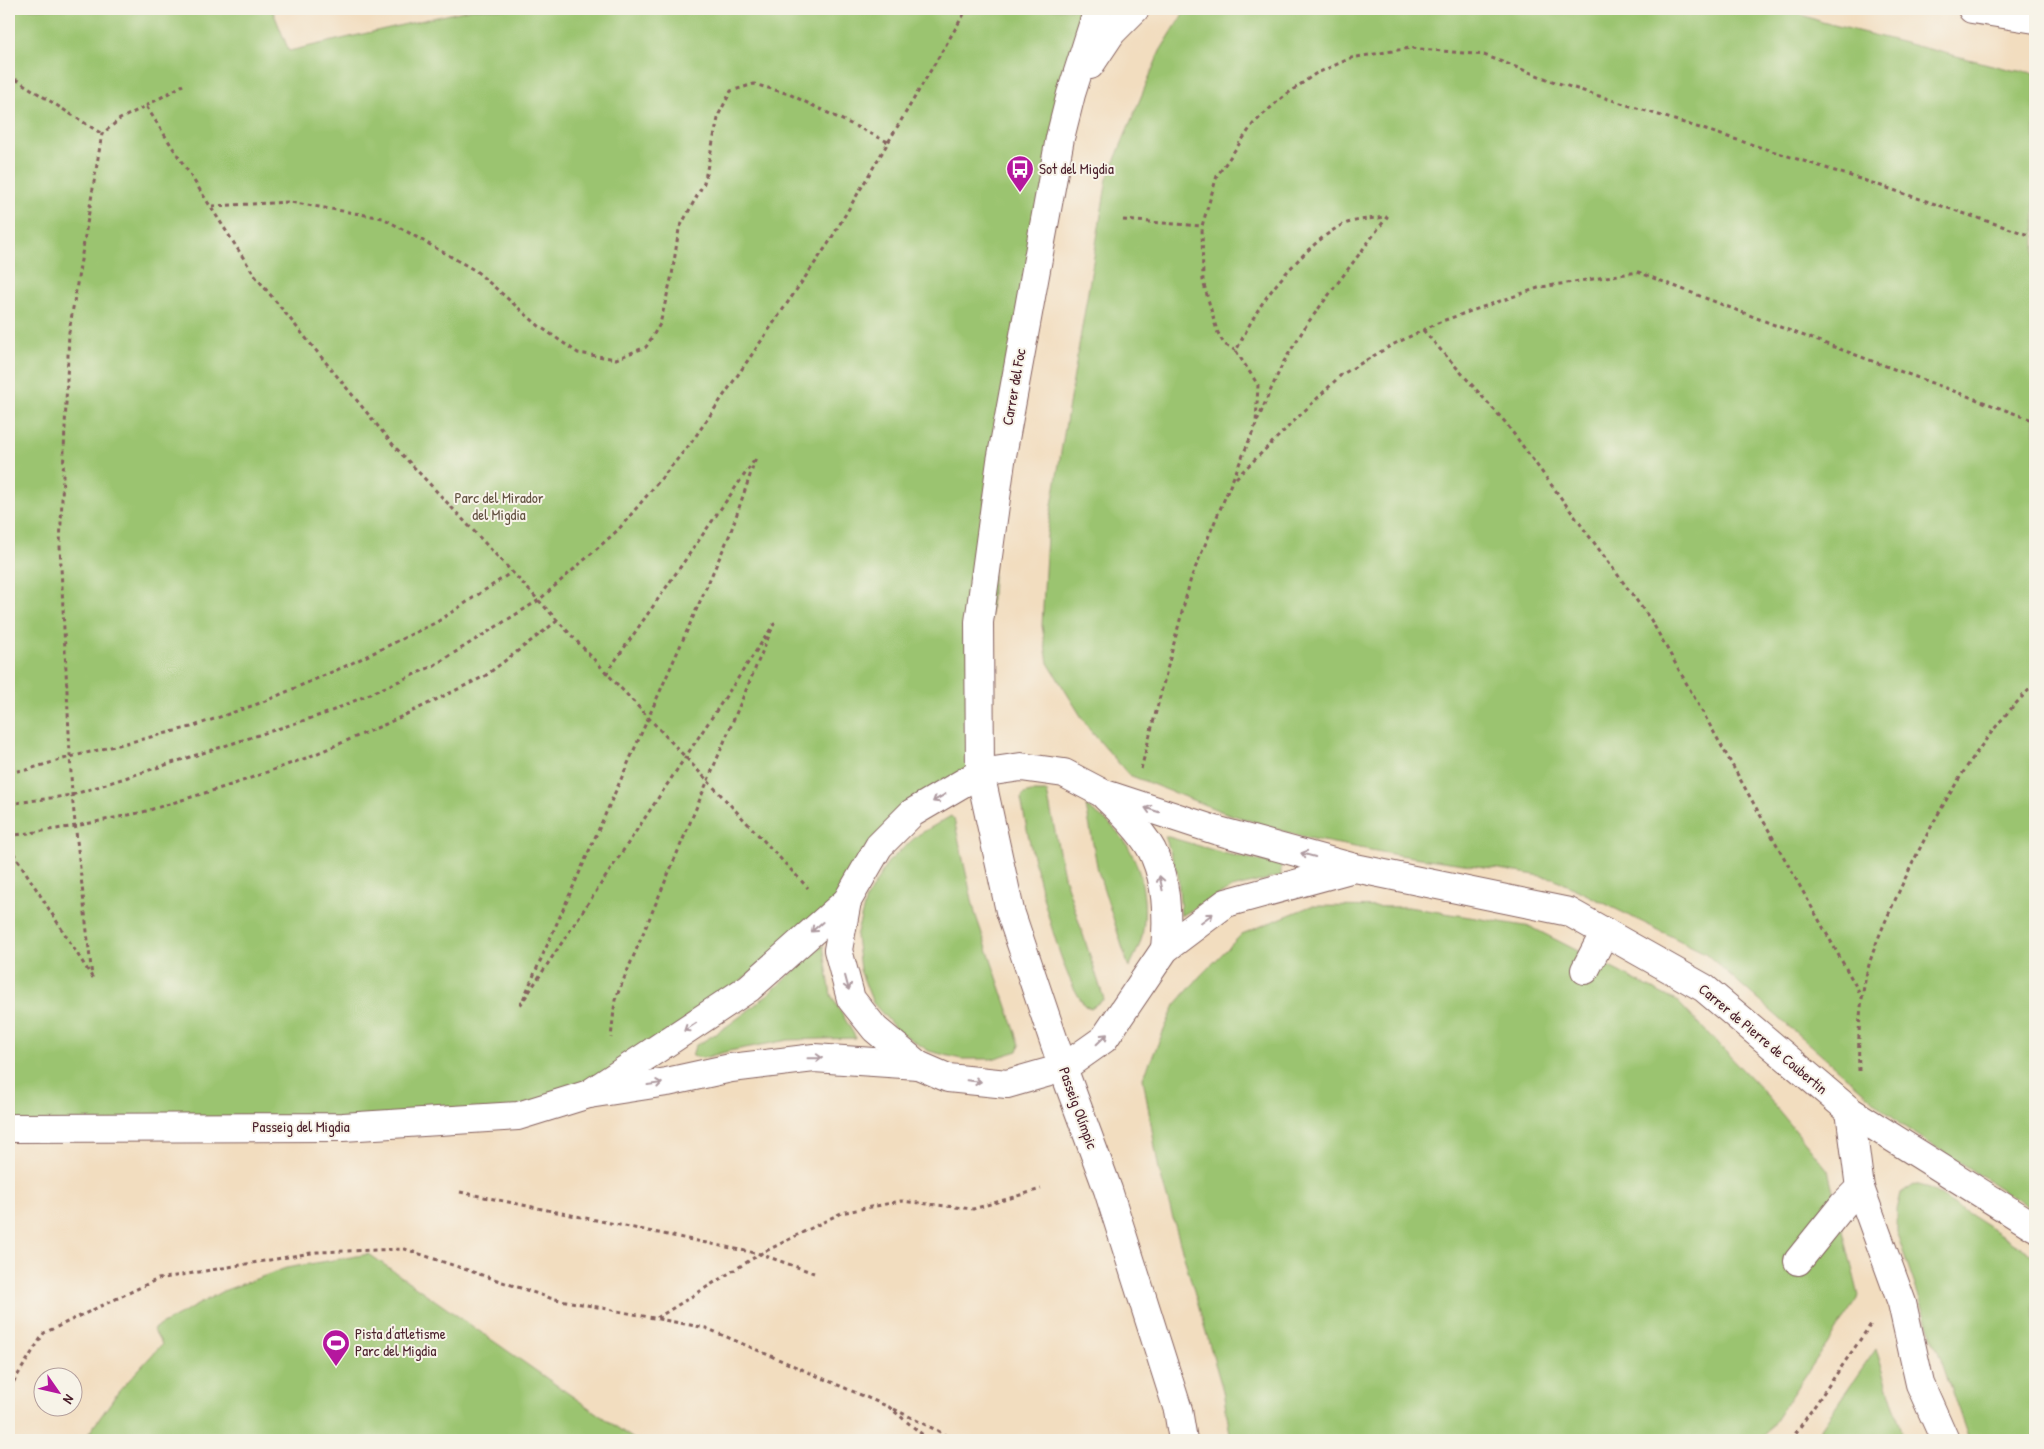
<svg xmlns="http://www.w3.org/2000/svg" width="2044" height="1449" font-family="'Patrick Hand',sans-serif">
<rect width="100%" height="100%" fill="#f7f3e8"/>
<filter id="ink" filterUnits="userSpaceOnUse"><feTurbulence type="fractalNoise" baseFrequency=".02" numOctaves="2"/><feDisplacementMap in="SourceGraphic" scale="10" xChannelSelector="R" yChannelSelector="G"/><feConvolveMatrix kernelMatrix="1 2 1 2 8 2 1 2 1" color-interpolation-filters="sRGB"/></filter>
<filter id="wash" filterUnits="userSpaceOnUse"><feTurbulence type="fractalNoise" baseFrequency=".0096" numOctaves="4" result="noise"/><feDisplacementMap in="SourceGraphic" scale="20" xChannelSelector="R" yChannelSelector="G"/><feGaussianBlur stdDeviation="1.12" result="paint"/><feColorMatrix in="noise" values="0 0 0 0 0 0 0 0 0 0 0 0 0 0 0 0 0 1.4 0 .05"/><feComposite in="paint" operator="in"/></filter>
<g filter="url(#wash)">
<rect width="100%" height="100%" fill="#f2ddbf"/>
<g fill="#9bc470" stroke="#72724e">
<polygon points="9,9 272,9 289,51 472,9 1098,9 1001,461 980,773 912,813 847,901 589,1094 518,1116 9,1128"/>
<polygon points="1186,9 1786,9 1822,22 2012,70 2035,73 2035,1211 1900,1124 1705,953 1553,878 1499,869 1392,854 1302,837 1223,812 1129,775 1089,729 1048,663 1042,626 1047,535 1107,179 1160,51"/>
<path d="M1031 792H1047L1064 876 1104 999 1091 1008 1085 1006C1067 981 1059 951 1050 922 1038 881 1029 841 1021 799L1024 794Z"/>
<path d="M1086 806C1095 813 1106 820 1114 828 1141 856 1149 899 1142 936 1140 947 1133 958 1129 968L1098 871Z"/>
<polygon points="951,816 954,819 975,913 1020,1045 1018,1051 992,1059 961,1059 929,1051 897,1030 873,1003 860,970 856,936 866,899 888,862 918,835"/>
<polygon points="1165,836 1227,854 1281,865 1281,876 1232,888 1181,916 1178,875"/>
<polygon points="1311,906 1408,907 1531,927 1678,1002 1762,1090 1828,1170 1859,1296 1762,1440 1231,1440 1223,1391 1159,1170 1143,1078 1175,1005 1201,975 1242,934"/>
<path d="M823 945 831 995 856 1038 788 1040 729 1051 703 1058 692 1056 695 1046C743 1020 783 981 823 945Z"/>
<polygon points="1914,1184 1929,1188 2035,1257 2035,1440 1969,1440 1897,1234 1897,1210 1901,1193"/>
<polygon points="369,1254 635,1440 84,1440 119,1391 162,1344 153,1329 223,1291 286,1268"/>
<polygon points="1876,1349 1902,1431 1895,1440 1813,1440"/>
</g>
</g>
<g filter="url(#ink)">
<g fill="none" stroke-linecap="round" stroke-linejoin="round">
<g stroke="#85625f" stroke-width="30">
<g id="minor">
<polyline points="1098,9 1071,94 1060,138 1001,461 979,622 980,773 1010,911 1063,1068 1108,1190 1178,1410 1183,1440"/>
<polyline points="1972,9 2035,19"/>
<polyline points="1090,65 1112,32 1135,9"/>
<path d="M1106 797C1122 812 1147 836 1155 857 1167 885 1168 918 1165 949"/>
<polyline points="847,901 838,950 851,999 875,1029 918,1065"/>
<polyline points="1585,970 1605,932"/>
<polyline points="589,1094 749,988 847,901 879,846 912,813 980,773 1021,767 1064,773 1102,793 1215,830 1355,868 1569,912 1704,988 1850,1111 2035,1227"/>
<polyline points="1850,1111 1860,1188 1902,1303 1920,1384 1945,1440"/>
<polyline points="9,1128 343,1127 518,1116 589,1094 667,1082 731,1068 814,1058 918,1065 948,1078 1007,1084 1063,1068 1104,1039 1165,949 1226,903 1354,868"/>
<polyline points="1798,1261 1843,1205 1860,1188"/>
</g>
</g>
<g stroke="#85625f" stroke-width="3" stroke-dasharray="4 4" stroke-linecap="butt">
<polyline points="9,75 102,134"/>
<polyline points="146,106 183,85"/>
<polyline points="212,206 290,202 383,218 476,271 539,326 578,353 616,359 646,347 660,324 672,275 679,229 704,183 719,114 731,91 754,84 789,94 888,142"/>
<polyline points="1123,220 1202,226"/>
<polyline points="1423,330 1505,422 1651,620 1862,997"/>
<polyline points="1236,351 1258,385 1256,423"/>
<polyline points="1236,478 1341,375 1392,345 1442,321 1541,287 1638,272 1780,327 2035,421"/>
<polyline points="606,674 756,458 730,534 521,1004 774,624 615,1000 611,1038"/>
<path d="M1141 769 1191 578 1268 396 1283 363 1307 324 1387 217C1369 219 1350 219 1335 229 1310 244 1273 285 1258 310 1250 323 1243 337 1236 351L1224 344 1217 331 1203 281 1202 226 1217 176 1253 124 1280 99 1315 74 1351 58 1410 48 1484 55 1555 82 1857 178 2035 237"/>
<polyline points="9,772 26,770 70,757 191,727 263,702 348,665 437,622 512,572"/>
<polyline points="9,804 72,795 327,713 433,666 539,600 618,530 691,443 828,244 967,9"/>
<polyline points="9,836 76,826 143,812 234,784 306,758 386,724 485,676 557,621"/>
<polyline points="9,846 92,977 72,795 60,546 69,332 102,134 120,119 146,106 255,276 395,447 808,888"/>
<path d="M1859 1071C1858 1041 1859 1011 1865 981 1872 947 1888 916 1902 885 1936 813 1977 739 2035 684"/>
<polyline points="460,1192 760,1254 814,1273"/>
<polyline points="657,1318 760,1254 841,1213 901,1201 973,1209 1041,1189"/>
<polyline points="9,1389 44,1333 158,1279 317,1252 405,1249 550,1298 706,1328 889,1407 929,1440"/>
<polyline points="894,1409 956,1440"/>
<polyline points="1791,1440 1871,1324"/>
</g>
<use href="#minor" stroke="#fff" stroke-width="28"/>
</g>
<defs><path id="oneway-shaft" d="M-6 0H5M1.5-3L5.5 0L1.5 3" fill="none" stroke-width="1.6" stroke-linecap="round" stroke-linejoin="round" transform="scale(1.25)"/></defs>
<g stroke="#ae9aa0">
<use href="#oneway-shaft" transform="translate(939 798) rotate(149)"/>
<use href="#oneway-shaft" transform="translate(1152 810) rotate(-162)"/>
<use href="#oneway-shaft" transform="translate(1308 855) rotate(-165)"/>
<use href="#oneway-shaft" transform="translate(1161 883) rotate(-102)"/>
<use href="#oneway-shaft" transform="translate(1207 918) rotate(-37)"/>
<use href="#oneway-shaft" transform="translate(817 927) rotate(139)"/>
<use href="#oneway-shaft" transform="translate(847 983) rotate(75)"/>
<use href="#oneway-shaft" transform="translate(690 1027) rotate(146)"/>
<use href="#oneway-shaft" transform="translate(1102 1039) rotate(-44)"/>
<use href="#oneway-shaft" transform="translate(815 1058) rotate(-1)"/>
<use href="#oneway-shaft" transform="translate(974 1081) rotate(6)"/>
<use href="#oneway-shaft" transform="translate(655 1084) rotate(-8)"/>
</g>
</g>
<defs>
<g id="bus-pin" transform="scale(1.4375)"><path d="M0 17L-7.5 6A9.5 9.5 0 1 1 7.5 6Z" fill="#b5179e" stroke="#f7f3e8"/><path d="M-5-6H5V4H4V6H2V4H-2V6H-4V4H-5ZM-3.5-4V0h7V-4ZM-3.5 1.2v1.5H-2V1.2ZM2 1.2v1.5H3.5V1.2Z" fill="#fff"/></g>
<g id="stadium-pin" transform="scale(1.4375)"><path d="M0 17L-7.5 6A9.5 9.5 0 1 1 7.5 6Z" fill="#b5179e" stroke="#f7f3e8"/><path d="M0-5a6.5 5 0 1 0 0 10a6.5 5 0 1 0 0-10ZM-3.5-1.8h7v3.6h-7Z" fill="#fff"/></g>
</defs>
<g fill-rule="evenodd">
<use href="#bus-pin" x="1020" y="169"/>
<use href="#stadium-pin" x="336" y="1343"/>
</g>
<g text-anchor="middle" stroke-width="4" stroke-linejoin="round" paint-order="stroke">
<g font-size="15" fill="#4a1f2b" stroke="#f7f3e8" text-anchor="start">
<text x="1039" y="174">Sot del Migdia</text>
<text x="355" y="1339">Pista d'atletisme<tspan x="355" dy="17">Parc del Migdia</tspan></text>
</g>
<g font-size="15" fill="#4a1f2b" stroke="#f7f3e8">
<text transform="translate(1014 387) rotate(-80)" y="5">Carrer del Foc</text>
<text transform="translate(1763 1039) rotate(40)" y="5">Carrer de Pierre de Coubertin</text>
<text transform="translate(1078 1108) rotate(70)" y="5">Passeig Olímpic</text>
<text x="301" y="1132">Passeig del Migdia</text>
</g>
<g font-size="15" fill="#625140" stroke="#f7f3e8">
<text x="499" y="503">Parc del Mirador<tspan x="499" dy="17">del Migdia</tspan></text>
</g>
</g>
<rect width="2044" height="1449" fill="none" stroke="#f7f3e8" stroke-width="30"/>
<g transform="translate(58 1392) rotate(124)"><circle r="24" fill="#f7f3e8" stroke="#b29e9c"/>
<path d="M0-4L9 19L0 12L-9 19Z" fill="#b5179e"/>
<text y="-8" font-size="14" font-weight="bold" text-anchor="middle" fill="#4a1f2b">N</text>
</g>
</svg>
